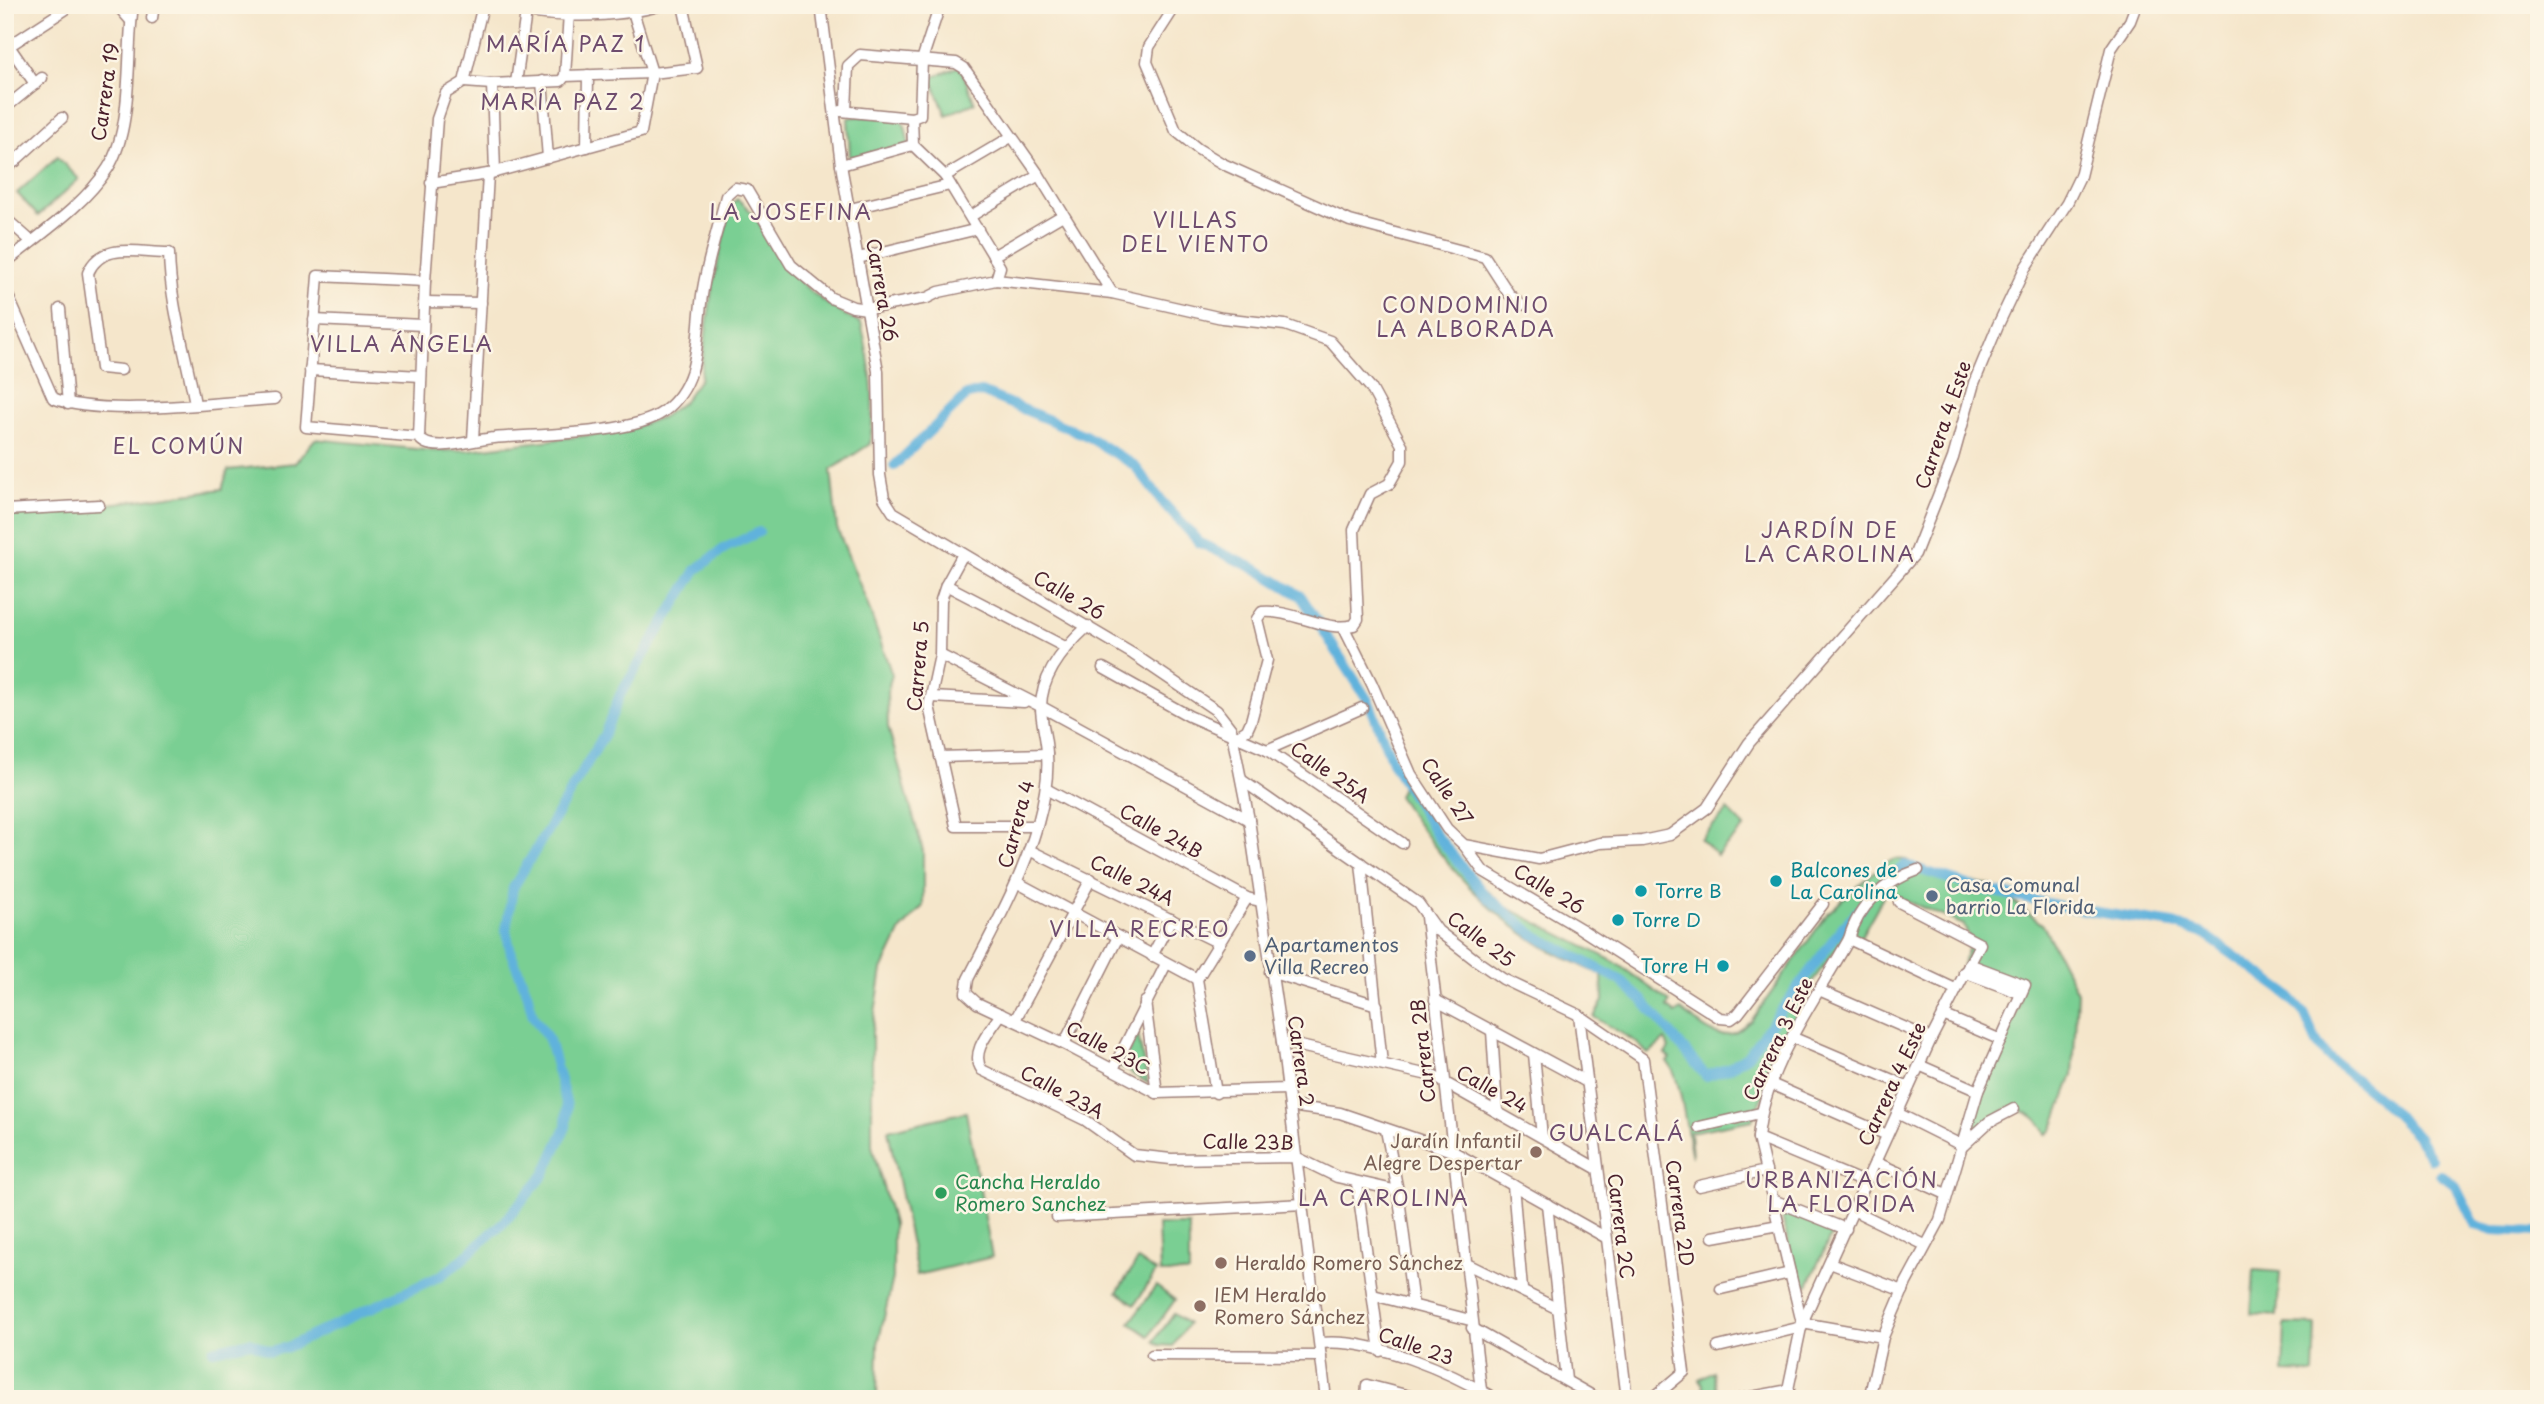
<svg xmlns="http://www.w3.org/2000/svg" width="2544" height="1404" font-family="'Playpen Sans',sans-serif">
<rect width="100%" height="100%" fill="#fcf5e5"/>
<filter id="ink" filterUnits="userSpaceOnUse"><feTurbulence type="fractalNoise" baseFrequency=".0143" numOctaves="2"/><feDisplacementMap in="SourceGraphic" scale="14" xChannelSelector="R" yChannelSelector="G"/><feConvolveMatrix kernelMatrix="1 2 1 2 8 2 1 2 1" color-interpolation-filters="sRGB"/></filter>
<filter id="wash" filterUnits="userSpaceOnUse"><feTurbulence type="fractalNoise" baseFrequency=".00686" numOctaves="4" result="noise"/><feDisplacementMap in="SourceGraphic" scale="28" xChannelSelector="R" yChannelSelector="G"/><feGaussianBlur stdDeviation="1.57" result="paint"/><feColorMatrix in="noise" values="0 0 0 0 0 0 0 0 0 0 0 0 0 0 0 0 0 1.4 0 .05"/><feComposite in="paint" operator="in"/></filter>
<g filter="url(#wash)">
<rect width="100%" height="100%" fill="#f5e6cb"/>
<g fill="#7acf93" stroke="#62775f" stroke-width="2">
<polygon points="960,66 975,103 946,115 931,78"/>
<polygon points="860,116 899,118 905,126 909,145 850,158 848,118"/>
<polygon points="57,157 79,179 38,216 17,193"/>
<path d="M737 199C764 218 769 249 791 272 810 293 835 311 861 323 871 364 876 401 870 444L831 470 837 528 866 600 892 675 887 692 888 727 923 851V906L901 930 882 970 872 1031V1146L893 1224V1278L878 1344 877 1399H5V512L40 513 222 489 228 470 295 463 315 439 436 451 468 450 625 431 662 417 683 402 700 379 711 295 730 206Z"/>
<path d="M1403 784 1468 874 1506 907 1615 962 1670 1002 1667 1007 1676 1014 1681 1010C1706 1029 1723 1050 1751 1021L1828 913 1883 864 1895 859 1906 860 1938 878 1992 885 2043 925 2077 992 2073 1075 2052 1130 2046 1135C2040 1117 2027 1111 2009 1107L1957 1146 2004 1045 2020 1001 2004 978 1962 965 1971 942 1964 925 1886 892 1860 938 1847 935 1812 982 1752 1120 1690 1132 1692 1157C1686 1133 1681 1074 1667 1062L1670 1059 1665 1054 1669 1048 1665 1040 1648 1054 1636 1042 1594 1017 1603 1001 1602 975C1581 965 1559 956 1539 944 1481 908 1436 853 1398 796Z"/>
<polygon points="1728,810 1745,827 1717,855 1700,839"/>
<polygon points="1138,1035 1148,1083 1120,1067"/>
<polygon points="966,1112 992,1257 917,1275 888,1130"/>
<polygon points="1780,1207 1832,1233 1808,1285 1797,1284"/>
<polygon points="1158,1225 1189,1225 1189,1273 1160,1273"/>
<polygon points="1138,1260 1156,1272 1135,1304 1117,1292"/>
<polygon points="2254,1270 2280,1272 2277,1316 2251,1314"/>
<polygon points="1156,1286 1175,1300 1149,1336 1130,1323"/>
<polygon points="1174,1314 1188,1324 1173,1346 1159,1345 1154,1341"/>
<polygon points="2285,1324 2316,1325 2314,1373 2283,1372"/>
<polygon points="1713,1371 1719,1399 1701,1399 1703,1385 1699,1379"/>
</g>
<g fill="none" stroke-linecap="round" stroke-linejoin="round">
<g stroke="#61b2dc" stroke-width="10">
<polyline points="894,466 967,395 982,392 1085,435 1134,465 1164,504 1200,543 1258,570 1301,596 1369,702 1393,764 1437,836 1485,895 1536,936 1620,980 1645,1003 1706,1076 1729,1068 1748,1055 1844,925 1862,907"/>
<polyline points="1886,883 1905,865 1981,889 2065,907 2173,924 2204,934 2284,991 2304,1013 2317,1043 2327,1056 2383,1102 2418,1137 2431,1159"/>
<polyline points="2440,1174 2456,1186 2475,1225 2493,1230 2539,1232"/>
<polyline points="213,1350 250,1342 270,1351 285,1348 440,1276 456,1265 504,1222 544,1175 566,1127 567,1106 549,1040 533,1016 527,992 511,953 506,930 513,888 604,735 620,695 696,570 725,548 759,532"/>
</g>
</g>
</g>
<g filter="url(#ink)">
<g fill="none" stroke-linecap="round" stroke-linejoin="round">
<g stroke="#a0827b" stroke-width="13">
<g id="minor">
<polyline points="117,5 131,21"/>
<path d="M483 5 464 82 446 93 437 119 425 281 419 437C428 455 476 439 494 438 535 434 632 435 663 412 704 382 695 333 703 289 708 258 719 226 726 196L735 188 747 190 791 265 831 298 853 307 867 309 927 298 939 292 996 280 1112 293 1222 318 1285 325 1330 341 1371 388 1402 445V461L1389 484 1370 494 1354 530 1358 619 1354 625C1325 633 1293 609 1262 612L1257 619 1267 660 1251 721 1247 730 1234 738"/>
<path d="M501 5C541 20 620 18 661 5"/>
<polyline points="821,5 841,165 878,371 880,475 884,498 893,512 1133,654 1217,711 1231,729 1249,820 1282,1042 1326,1399"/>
<polyline points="1176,5 1149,47 1147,62 1176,131 1198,149 1223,164 1350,221 1485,257 1509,294 1521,305"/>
<polyline points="152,18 154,5"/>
<polyline points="9,46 66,9"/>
<polyline points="5,48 9,46 35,84"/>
<polyline points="565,76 569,13 566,5"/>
<polyline points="542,81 548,158"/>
<polyline points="464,82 492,84 561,81 565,76 652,73 697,68 683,5"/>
<polyline points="516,83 526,12"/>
<polyline points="492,84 495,172"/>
<polyline points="5,108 42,78"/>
<polyline points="841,111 912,118 920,115 922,60 940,5"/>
<polyline points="846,111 848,66 860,55 956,63 964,68 1039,175 1112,293"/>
<polyline points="912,118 913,145 945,176 1000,267 996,280"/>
<polyline points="587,147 588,75"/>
<polyline points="5,148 16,161"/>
<polyline points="841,165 913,145"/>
<polyline points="5,170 62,118"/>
<polyline points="945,176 1011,137"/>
<polyline points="431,183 488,174 641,132 652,73 631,5"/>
<polyline points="850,209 950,185"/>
<polyline points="971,216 1039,175"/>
<polyline points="5,218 31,241"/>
<polyline points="993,256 1063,215"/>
<polyline points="858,258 978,229"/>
<path d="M5 263C39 235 84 206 108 168 134 126 126 53 133 5"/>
<path d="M5 289 53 398C99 418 221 402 275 399"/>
<polyline points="425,302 481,303"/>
<polyline points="60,309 68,404"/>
<polyline points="314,320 423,325"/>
<path d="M121 370 101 368 88 273C101 241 139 253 169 253 170 305 186 353 195 404"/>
<polyline points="310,370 421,376"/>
<polyline points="419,437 306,427 318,276 425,281"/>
<polyline points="473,440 488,174"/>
<polyline points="5,510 99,505"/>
<polyline points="963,554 946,585 941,600 940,655 929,706 956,826 1037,826"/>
<polyline points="946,585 1065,647"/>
<path d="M1088 626C1066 646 1041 675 1041 707 1041 723 1047 739 1047 755 1049 778 1044 801 1038 823 1022 879 994 928 968 979L966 993 977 1003 1064 1044 1157 1093 1287 1089"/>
<polyline points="1344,628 1372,684 1411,774 1447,829 1464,845 1539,859 1600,843 1642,841 1670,835 1707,808 1749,743 1915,554 1953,458 1974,383 1998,325 2025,268 2067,203 2080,176 2111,49 2130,21 2136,5"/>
<polyline points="940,655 1040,706 1249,820"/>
<polyline points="1103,668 1189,716 1267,750 1402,843"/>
<polyline points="932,697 1024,702"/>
<polyline points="1267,750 1362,708"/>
<polyline points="940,757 1047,754"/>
<polyline points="1243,781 1418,903 1438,931 1477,961 1503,979 1579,1015 1643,1059 1684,1372 1652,1399"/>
<polyline points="1046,789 1247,898 1260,901"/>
<polyline points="1464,845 1483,871 1581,929 1720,1018 1731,1019 1738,1014 1823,904"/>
<polyline points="1029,850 1219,943"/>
<polyline points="1361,863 1382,1064"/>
<polyline points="1018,883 1197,979"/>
<polyline points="1426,917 1481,1390"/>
<polyline points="1849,939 1955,989"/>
<polyline points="1152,956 1171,919"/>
<polyline points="1270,972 1377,1005"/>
<polyline points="1964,972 2017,992"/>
<polyline points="1819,990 1931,1039"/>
<polyline points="1435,1000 1587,1082"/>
<polyline points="1145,1002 1157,1093"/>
<path d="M1001 1014C991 1030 969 1052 982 1070L1085 1120 1134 1155 1171 1159 1296 1157 1337 1177 1398 1191"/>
<polyline points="1579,1015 1627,1399"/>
<polyline points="1943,1015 2001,1040"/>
<polyline points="1015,1020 1091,879"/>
<polyline points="1492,1031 1497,1110"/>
<polyline points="1794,1038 1909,1087"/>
<polyline points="1282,1042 1433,1076 1596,1168"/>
<polyline points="1064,1044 1118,937"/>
<polyline points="1534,1054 1542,1137"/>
<polyline points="1919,1065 1978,1091"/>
<polyline points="1113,1069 1166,964"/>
<polyline points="1771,1084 1887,1135"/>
<polyline points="1216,1093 1197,979 1247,898"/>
<polyline points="1290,1106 1340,1113 1452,1151 1605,1237"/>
<polyline points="1897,1113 1963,1146"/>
<polyline points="1699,1127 1760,1113"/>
<polyline points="1386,1130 1398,1191 1413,1305"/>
<polyline points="1758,1138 1866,1183"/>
<polyline points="1965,1144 1989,1122 2014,1109"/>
<polyline points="1875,1162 1946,1194"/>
<polyline points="1357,1183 1380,1351"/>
<polyline points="1513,1185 1522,1289"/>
<polyline points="1699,1186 1766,1171"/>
<polyline points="1773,1200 1846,1229"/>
<polyline points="1547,1204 1566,1380"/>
<polyline points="1855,1211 1925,1245"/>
<polyline points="1057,1217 1303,1204"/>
<polyline points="1713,1237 1779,1225"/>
<polyline points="1465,1263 1558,1309"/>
<polyline points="1830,1263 1903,1291"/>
<polyline points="1721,1289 1790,1273"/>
<polyline points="1373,1295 1470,1320"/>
<polyline points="1472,1328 1598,1399"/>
<path d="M1883 1337 1802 1323 1758 1138C1764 1066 1815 1001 1849 939 1858 906 1885 881 1918 870"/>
<path d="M1320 1343C1374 1338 1450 1372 1496 1399"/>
<polyline points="1718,1347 1802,1327"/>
<polyline points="1152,1355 1321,1356"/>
<polyline points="1366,1399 1367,1385 1421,1399"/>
<polyline points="1741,1399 1789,1390"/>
<polyline points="1786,1399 1802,1323 1931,1039 1980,944 1899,902"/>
<polyline points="1869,1399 1883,1337 1906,1283 1940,1220 1978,1091 2025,985 1969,964"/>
</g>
</g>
<use href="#minor" stroke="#fff" stroke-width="10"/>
</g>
</g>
<g fill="#0f9aa8" stroke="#fcf5e5" stroke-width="2.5">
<circle cx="1776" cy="881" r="7"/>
<circle cx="1641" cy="891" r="7"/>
<circle cx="1618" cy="920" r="7"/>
<circle cx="1723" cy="966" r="7"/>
</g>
<g fill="#5c6f8a" stroke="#fcf5e5" stroke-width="2.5">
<circle cx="1932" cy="896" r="7"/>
<circle cx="1250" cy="956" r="7"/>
</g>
<g fill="#8d6e63" stroke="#fcf5e5" stroke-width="2.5">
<circle cx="1536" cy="1152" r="7"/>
<circle cx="1221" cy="1263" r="7"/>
<circle cx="1200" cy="1306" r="7"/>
</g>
<circle fill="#2e9e5b" stroke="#fcf5e5" stroke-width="2.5" cx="941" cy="1193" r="7"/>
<g text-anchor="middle" stroke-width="5" stroke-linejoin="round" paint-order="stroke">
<g font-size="19" fill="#4a1f2b" stroke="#fcf5e5">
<text transform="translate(105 92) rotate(-82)" y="7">Carrera 19</text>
<text transform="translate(882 290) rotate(80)" y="7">Carrera 26</text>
<text transform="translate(1943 425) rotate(-71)" y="7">Carrera 4 Este</text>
<text transform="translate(1069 595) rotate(30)" y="7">Calle 26</text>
<text transform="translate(918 666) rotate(-85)" y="7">Carrera 5</text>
<text transform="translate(1330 772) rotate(35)" y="7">Calle 25A</text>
<text transform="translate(1447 791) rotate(56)" y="7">Calle 27</text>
<text transform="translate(1016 824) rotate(-75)" y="7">Carrera 4</text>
<text transform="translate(1161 831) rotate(29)" y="7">Calle 24B</text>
<text transform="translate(1132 880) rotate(26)" y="7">Calle 24A</text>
<text transform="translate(1549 889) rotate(31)" y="7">Calle 26</text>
<text transform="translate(1481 939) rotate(37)" y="7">Calle 25</text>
<text transform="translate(1778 1039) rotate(-64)" y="7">Carrera 3 Este</text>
<text transform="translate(1108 1048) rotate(28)" y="7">Calle 23C</text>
<text transform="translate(1423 1051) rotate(-96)" y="7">Carrera 2B</text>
<text transform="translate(1301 1061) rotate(82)" y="7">Carrera 2</text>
<text transform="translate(1892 1084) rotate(-65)" y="7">Carrera 4 Este</text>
<text transform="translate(1492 1089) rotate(29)" y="7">Calle 24</text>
<text transform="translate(1062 1092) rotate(28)" y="7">Calle 23A</text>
<text transform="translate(1248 1142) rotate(1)" y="7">Calle 23B</text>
<text transform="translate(1680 1213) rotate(82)" y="7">Carrera 2D</text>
<text transform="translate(1621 1226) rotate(83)" y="7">Carrera 2C</text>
<text transform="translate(1416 1346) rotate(19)" y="7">Calle 23</text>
</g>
<g font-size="19" fill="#0d838f" stroke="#fcf5e5" text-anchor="start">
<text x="1790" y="877">Balcones de<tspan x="1790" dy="22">La Carolina</tspan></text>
<text x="1655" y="898">Torre B</text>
<text x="1632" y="927">Torre D</text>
<text x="1709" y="973" text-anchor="end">Torre H</text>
</g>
<g font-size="19" fill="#4e5e75" stroke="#fcf5e5" text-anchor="start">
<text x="1946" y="892">Casa Comunal<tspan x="1946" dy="22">barrio La Florida</tspan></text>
<text x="1264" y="952">Apartamentos<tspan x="1264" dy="22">Villa Recreo</tspan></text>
</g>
<g font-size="19" fill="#785e54" stroke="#fcf5e5" text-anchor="start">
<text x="1522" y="1148" text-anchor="end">Jardín Infantil<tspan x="1522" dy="22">Alegre Despertar</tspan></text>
<text x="1235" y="1270">Heraldo Romero Sánchez</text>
<text x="1214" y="1302">IEM Heraldo<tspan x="1214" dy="22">Romero Sánchez</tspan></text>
</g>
<g font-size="19" fill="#27864d" stroke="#fcf5e5" text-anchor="start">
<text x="955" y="1189">Cancha Heraldo<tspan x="955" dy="22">Romero Sanchez</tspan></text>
</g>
<g font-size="21" letter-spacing="2" fill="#6e4c6e" stroke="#fcf5e5">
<text x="566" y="52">MARÍA PAZ 1</text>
<text x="563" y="110">MARÍA PAZ 2</text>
<text x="791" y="220">LA JOSEFINA</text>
<text x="1196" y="228">VILLAS<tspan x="1196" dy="24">DEL VIENTO</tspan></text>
<text x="1466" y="313">CONDOMINIO<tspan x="1466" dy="24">LA ALBORADA</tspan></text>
<text x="402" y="352">VILLA ÁNGELA</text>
<text x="179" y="454">EL COMÚN</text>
<text x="1830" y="538">JARDÍN DE<tspan x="1830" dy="24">LA CAROLINA</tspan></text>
<text x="1140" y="937">VILLA RECREO</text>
<text x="1617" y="1141">GUALCALÁ</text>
<text x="1842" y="1188">URBANIZACIÓN<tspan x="1842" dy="24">LA FLORIDA</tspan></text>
<text x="1384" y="1206">LA CAROLINA</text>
</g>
</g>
<rect width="2544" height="1404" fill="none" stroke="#fcf5e5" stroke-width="28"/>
</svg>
